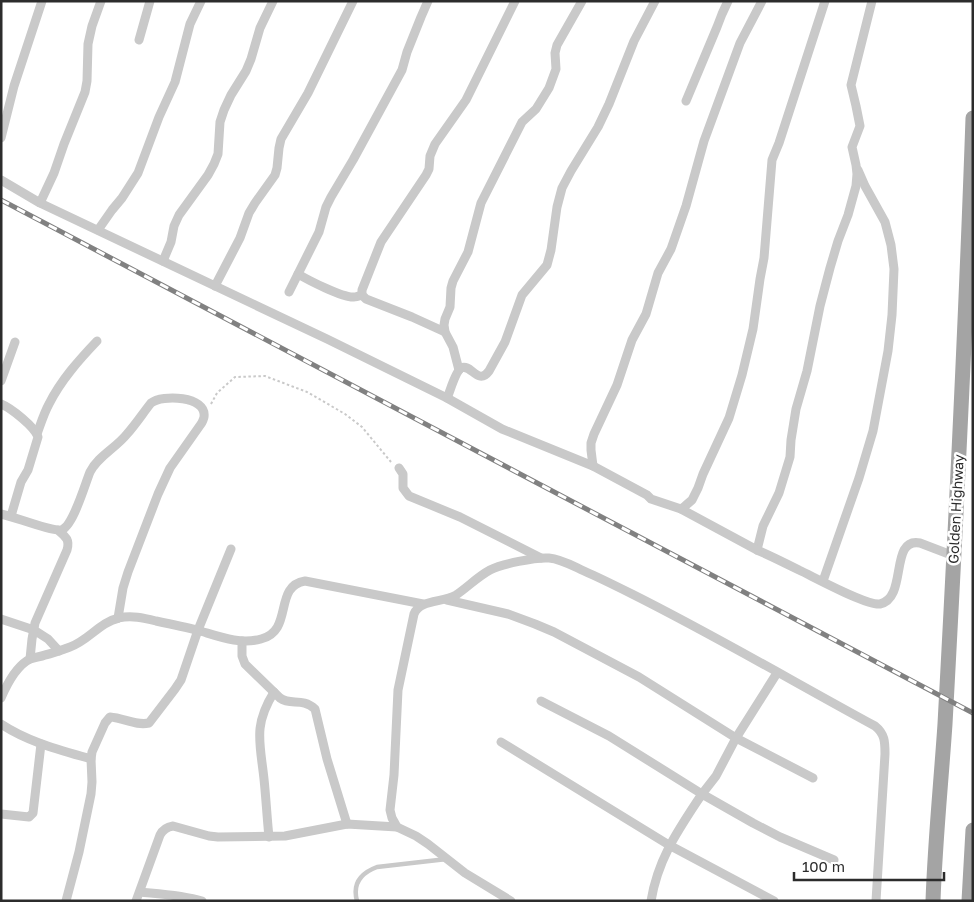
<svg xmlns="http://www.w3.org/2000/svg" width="974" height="902" font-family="'Golos Text',sans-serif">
<rect width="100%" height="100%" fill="#fff"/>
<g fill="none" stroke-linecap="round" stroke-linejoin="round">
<polyline stroke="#c9c9c9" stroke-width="2" stroke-dasharray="2.5 2.5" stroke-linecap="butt" points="211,404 217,393 235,377 265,376 307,392 345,414 362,427 391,462"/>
<path stroke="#c9c9c9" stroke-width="4.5" d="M357 901C352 883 361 873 377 867L447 859"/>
<g stroke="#c9c9c9" stroke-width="9">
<path d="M872 1 851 85 856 106 860 126 852 147 856 165 857 174 856 186 848 215 838 241 830 268 820 306 807 371 796 409 791 440 790 457 779 493 763 526 757 550C771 556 785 563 799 570 814 577 867 606 880 604 908 598 889 537 920 543L954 556"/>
<polyline points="139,40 150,1"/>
<polyline points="686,101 717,27 722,14 728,1"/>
<polyline points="1,138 14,86 42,1"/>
<polyline points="1,180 40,203 327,339 447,398 502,429 593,466 647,495 651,499 681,509 685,506 692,500 698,488 703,474 729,418 742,375 753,329 760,279 764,258 772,160 779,143 825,1"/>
<polyline points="40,203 54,173 64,144 85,92 87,81 88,44 92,26 101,1"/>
<polyline points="98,230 112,210 122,198 138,173 159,117 175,82 190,24 201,1"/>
<polyline points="163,261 171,242 174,226 179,215 208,175 214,164 218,154 220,122 224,110 231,95 246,71 251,59 260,28 273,1"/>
<path d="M298 274C308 280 343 298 354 297 356 297 359 296 362 295"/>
<polyline points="215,286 240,238 249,213 255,203 275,175 277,168 279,148 281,139 308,93 353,1"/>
<polyline points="289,292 319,232 326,207 331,197 353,160 402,70 407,52 421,17 428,1"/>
<polyline points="445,332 412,317 366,299 362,295 362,290 381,242 426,175 429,169 430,156 435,144 466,100 515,1"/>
<polyline points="459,370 453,347 445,332 444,325 445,319 450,307 451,288 453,281 468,252 481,203 522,122 536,109 549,88 556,69 555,53 557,45 582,1"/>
<polyline points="1,381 15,342"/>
<path d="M447 398C450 392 455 372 461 368 471 363 478 386 489 371L505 342 522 295 547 265 551 250 557 207 562 188 571 171 598 127 609 104 634 41 655 1"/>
<path d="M1 404C11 408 35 427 38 437L28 470 21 482 11 516"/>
<path d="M37 434C41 423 44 413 49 404 61 380 79 360 97 341"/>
<polyline points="593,466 591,450 591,443 594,434 617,385 632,340 646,314 658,273 671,249 686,206 704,141 740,43 762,1"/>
<polyline points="399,468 403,474 403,488 409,496 460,517 541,558"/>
<polyline points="681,509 757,550"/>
<path d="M1 514C12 516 53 532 61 530 73 527 85 484 90 472 98 456 116 448 127 434 136 424 143 413 151 403 162 394 207 396 204 417 204 418 202 423 201 424L170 468 158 494 128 572 123 588 118 618"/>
<polyline points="823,581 859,478 873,431 888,351 892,315 894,269 891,245 885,222 865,186 858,170"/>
<polyline points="447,600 508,614 535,624 554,632 639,677 736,738 813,778"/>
<polyline points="1,619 34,630 48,639 59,651"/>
<path d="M242 641V656L245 664 280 698C291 706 302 697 315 709L327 759 347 824"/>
<path d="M30 659 32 639 35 623 67 550C70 540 66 537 58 530"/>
<path d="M1 698C7 684 16 666 30 659 35 657 40 657 45 655 54 653 62 650 70 647 88 641 100 622 119 618 131 615 144 618 156 621 170 624 184 627 197 630 218 636 239 645 261 639 294 631 273 586 305 581L423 604"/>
<polyline points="541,701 609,736 702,794 716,776 736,738 777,673"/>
<path d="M1 724C28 742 60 750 91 759"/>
<polyline points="501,742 669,845 774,901"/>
<polyline points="1,814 29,817 33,813 41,744"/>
<path d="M269 837C267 818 266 798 264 779 260 742 253 726 274 692"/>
<path d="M140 892C161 894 182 895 202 901"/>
<path d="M66 901 79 852 91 794 92 782 91 759 92 752 105 723 110 717C124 718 136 726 149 723L175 689 181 680 198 630 231 549"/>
<path d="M136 901 160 835C163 829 167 827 173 826L209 836 218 837 285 836 347 824 397 827"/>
<path d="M511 901 465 873 428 844 416 836 397 827 392 818 390 810 394 775 398 690 414 614C420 599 443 603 456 595 468 587 477 577 490 570 501 564 536 557 549 558 561 559 573 566 584 571 600 578 616 586 632 594 714 635 794 682 875 726 885 734 885 742 885 754L876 901"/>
<path d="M651 901C658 858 679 829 702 794L753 823 780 837 834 860"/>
</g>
<g stroke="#a4a4a4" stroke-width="15">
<path d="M933 901C935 842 941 783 945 724 956 522 966 320 973 118"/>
<polyline points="969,901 973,830"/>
</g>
<g stroke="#818181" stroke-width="5">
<polyline id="rail" points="1,200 973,713"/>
</g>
<use href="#rail" stroke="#fff" stroke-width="3" stroke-dasharray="9" stroke-linecap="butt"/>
</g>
<g text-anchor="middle" stroke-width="5" stroke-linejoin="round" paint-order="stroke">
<g font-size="14" fill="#2c2c2c" stroke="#fff">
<text transform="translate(956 509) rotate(-87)" y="5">Golden Highway</text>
</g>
</g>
<rect width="974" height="902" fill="none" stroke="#2c2c2c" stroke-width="5"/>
<path d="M794 872v8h150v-8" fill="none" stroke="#2c2c2c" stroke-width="2.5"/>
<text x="802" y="872" font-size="15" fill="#2c2c2c" stroke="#ffffff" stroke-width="4" paint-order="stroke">100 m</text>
</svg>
